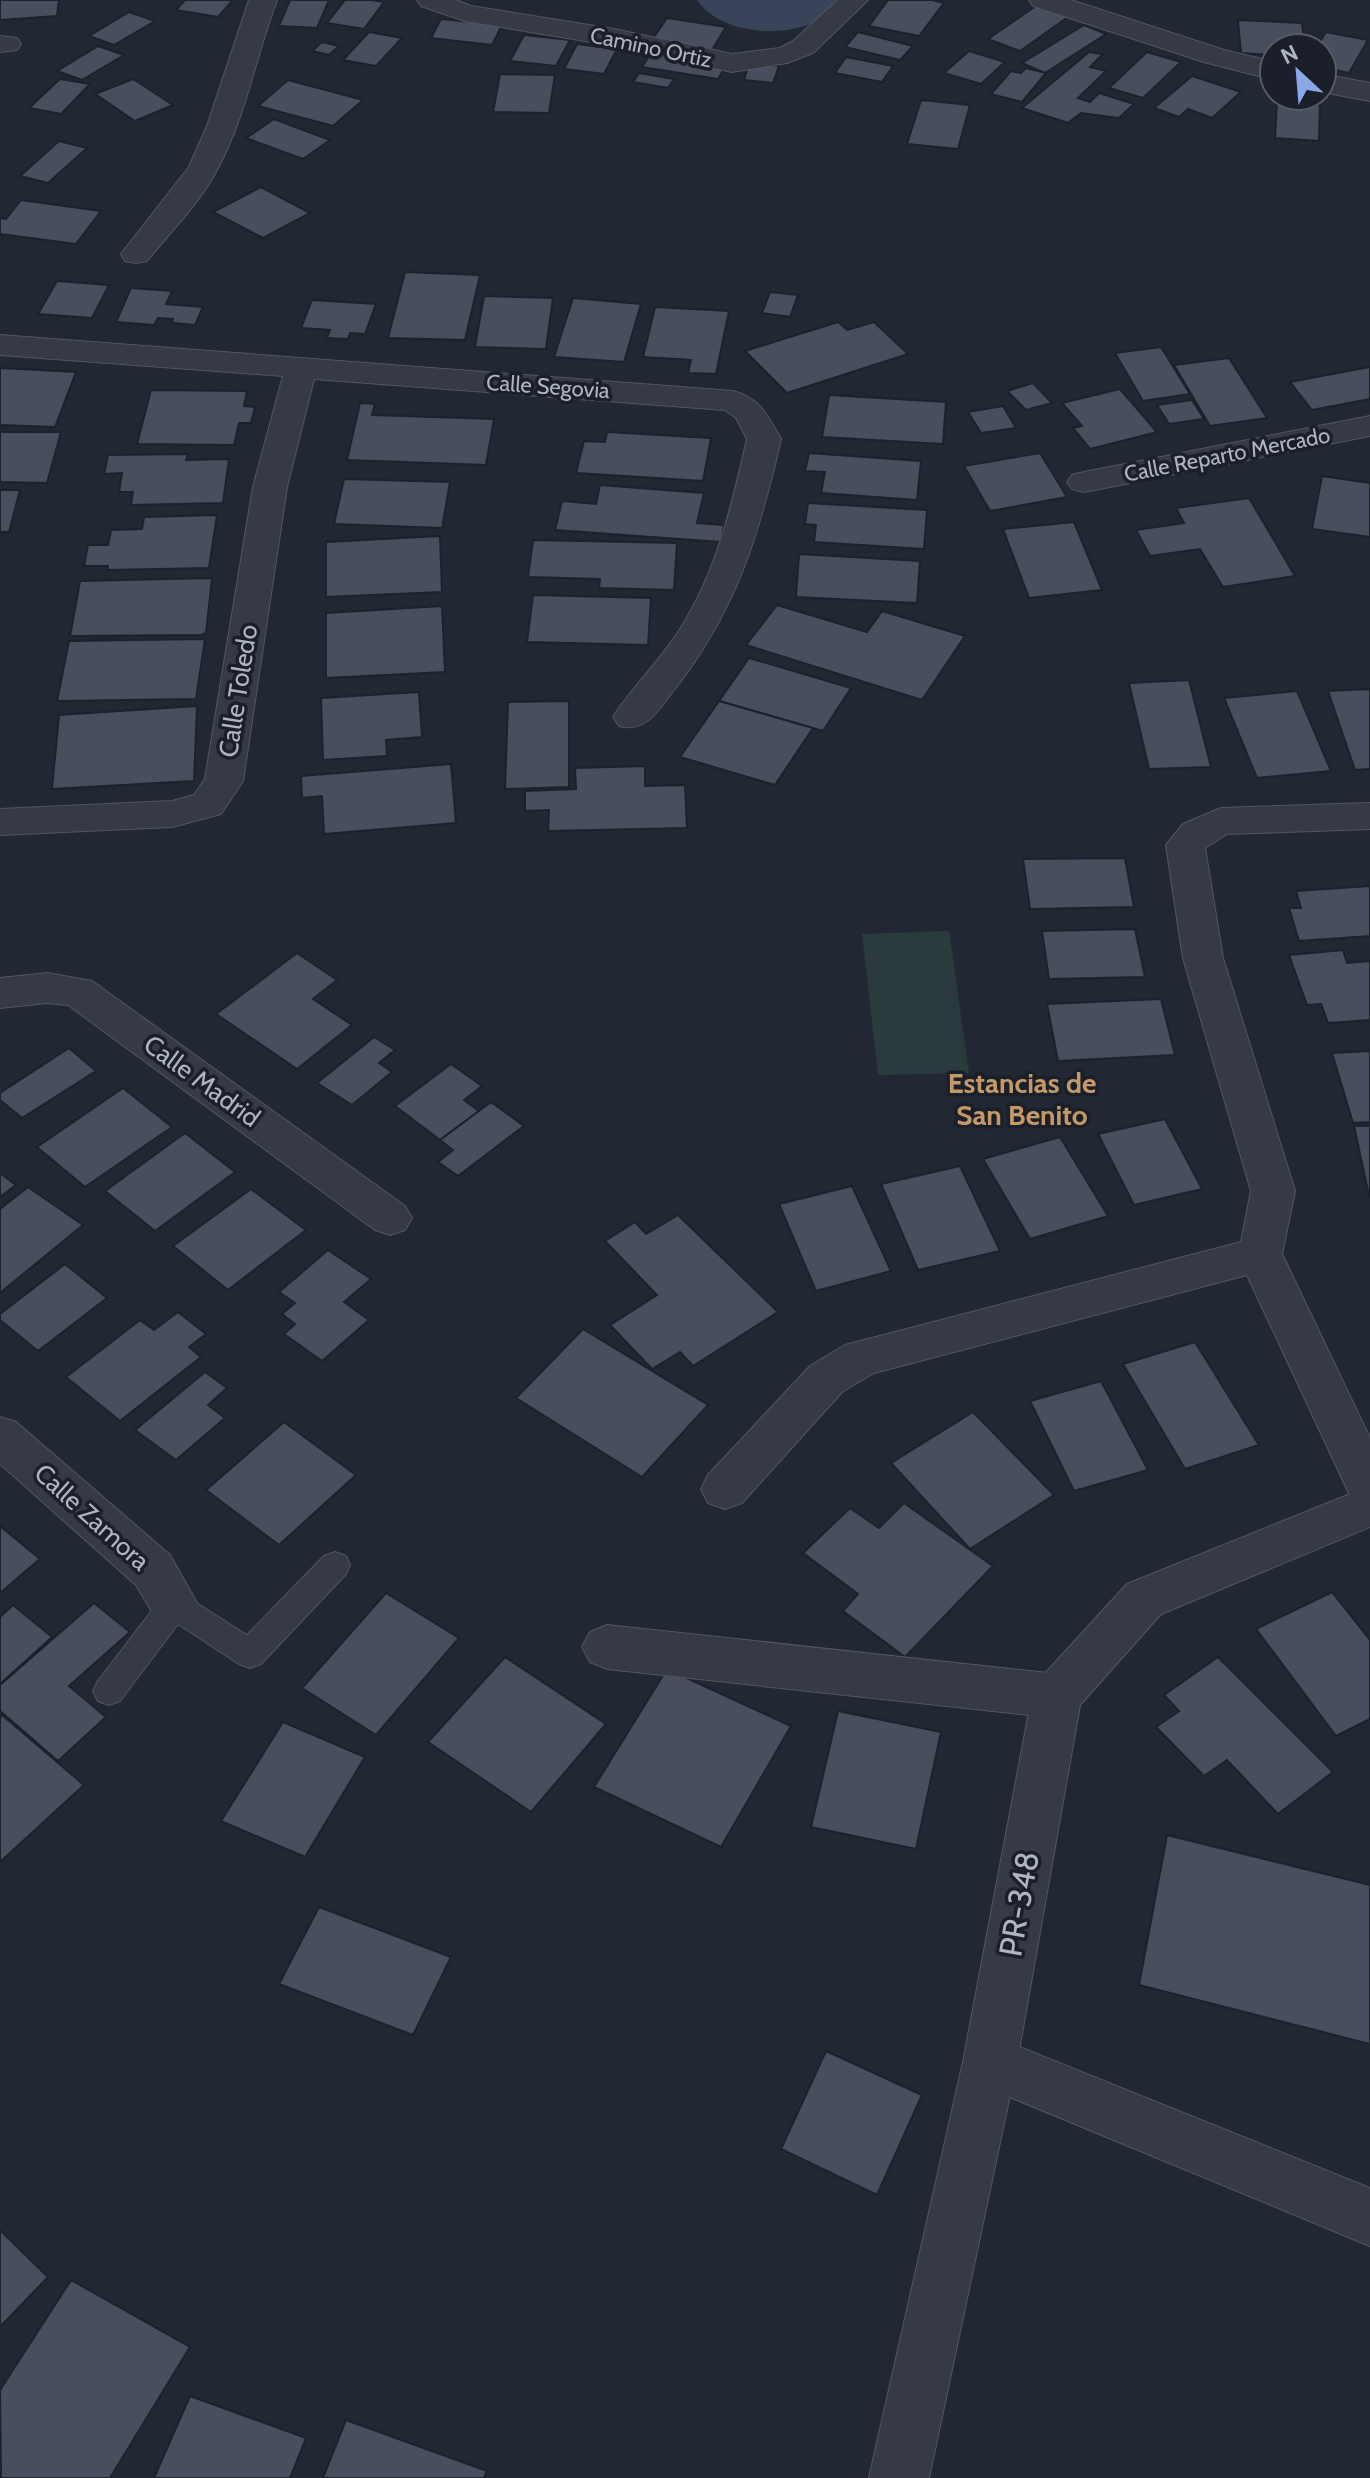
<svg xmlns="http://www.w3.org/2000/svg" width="1370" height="2478" font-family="Cabin,sans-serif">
<rect width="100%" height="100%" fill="#222833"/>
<polygon fill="#2b3a3c" points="949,931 969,1073 878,1075 862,934"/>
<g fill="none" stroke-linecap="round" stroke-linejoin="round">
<path fill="#39445b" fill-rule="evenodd" d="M697 0H842C813 42 725 41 697 0Z"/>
</g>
<g fill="#484e5d" stroke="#1c212b" stroke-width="2">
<polygon points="0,0 59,0 57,16 0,20"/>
<polygon points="185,0 233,0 218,17 176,10"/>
<polygon points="290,0 329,0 317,28 279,26"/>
<polygon points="345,0 371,0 384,2 364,29 327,23"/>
<polygon points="888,0 932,0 944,3 919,36 869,26"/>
<polygon points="1036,6 1068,17 1020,51 988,39"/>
<polygon points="129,12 155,21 114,45 89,36"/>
<polygon points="667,18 726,27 712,50 652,40"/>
<polygon points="441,19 502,25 492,45 431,38"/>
<polygon points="1238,20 1302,23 1305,48 1274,48 1274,55 1241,53"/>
<polygon points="1084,25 1106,34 1045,73 1022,63"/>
<polygon points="369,32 402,38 376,66 343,60"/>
<polygon points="858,32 913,46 900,60 845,47"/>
<polygon points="1326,32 1368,40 1349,73 1322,67 1322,48 1316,48"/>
<polygon points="524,35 570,40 556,66 510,61"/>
<polygon points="322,42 339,46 329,55 312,51"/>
<polygon points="577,44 617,49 604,74 564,69"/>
<polygon points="98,46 124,55 82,80 57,71"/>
<polygon points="969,51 1005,62 981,84 944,73"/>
<polygon points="1089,52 1103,54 1090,67 1106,71 1078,98 1090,102 1099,93 1134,104 1119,118 1081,113 1068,123 1022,108"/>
<polygon points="1147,52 1181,62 1143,98 1109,88"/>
<polygon points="650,55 726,66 718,79 642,67"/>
<polygon points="846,57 893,66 882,82 835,73"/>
<polygon points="749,63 779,66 773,83 744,80"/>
<polygon points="1026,68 1046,73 1022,102 991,94 1011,71 1021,73"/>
<polygon points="639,73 674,79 668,88 633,82"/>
<polygon points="500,74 555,75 549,113 493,112"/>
<polygon points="1192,76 1241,92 1212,118 1188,109 1179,117 1154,108"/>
<polygon points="60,79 90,84 61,114 29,108"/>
<polygon points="133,79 173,105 135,121 95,94"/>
<polygon points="288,80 363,100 333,126 258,106"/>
<polygon points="921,100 970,105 958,149 907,144"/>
<polygon points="1277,102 1320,105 1319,141 1275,138"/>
<polygon points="274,119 330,140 303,159 246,138"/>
<polygon points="59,141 87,148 48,183 20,176"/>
<polygon points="261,187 310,213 263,238 213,212"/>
<polygon points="21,200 101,211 76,244 0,234 0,218 6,219"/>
<polygon points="405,272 480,275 465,340 388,338"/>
<polygon points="57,281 109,285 92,318 38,314"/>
<polygon points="131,288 172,291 166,304 203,307 195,325 172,323 173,319 158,318 154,325 116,322"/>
<polygon points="770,292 798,295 790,317 762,313"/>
<polygon points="484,296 553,298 546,349 475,347"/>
<polygon points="573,298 641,304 624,362 554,357"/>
<polygon points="312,300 376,304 365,334 350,333 348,339 327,338 330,330 301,328"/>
<polygon points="655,307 729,311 716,374 688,373 691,360 643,357"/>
<polygon points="838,322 847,330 874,322 908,354 787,393 745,351"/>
<polygon points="1161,347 1190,394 1143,401 1115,353"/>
<polygon points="1229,358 1267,418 1210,426 1174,365"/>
<polygon points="1370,367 1370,399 1312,410 1290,382"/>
<polygon points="0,368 76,372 55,427 0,425"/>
<polygon points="1033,383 1052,403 1026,410 1007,391"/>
<polygon points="1120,389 1157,432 1090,449 1073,428 1082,426 1062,403"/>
<polygon points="151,390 247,391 244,406 255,407 251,423 239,423 234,445 137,444"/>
<polygon points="829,395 946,402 943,444 822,437"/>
<polygon points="1192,400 1204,419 1169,424 1157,405"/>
<polygon points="360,403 375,404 372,415 494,419 486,465 347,460"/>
<polygon points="1003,406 1016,428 981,433 968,412"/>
<polygon points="0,432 61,432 47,483 0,482"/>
<polygon points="607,432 711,438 703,481 576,473 584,441 605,442"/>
<polygon points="809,453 921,461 917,500 821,493 825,472 805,471"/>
<polygon points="1040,453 1067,497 990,511 964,466"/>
<polygon points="188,454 186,460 229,459 223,503 131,505 133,492 119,492 122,473 104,474 108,455"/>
<polygon points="1322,476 1370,483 1370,537 1312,529"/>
<polygon points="344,479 450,482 442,528 334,524"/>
<polygon points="600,485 704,493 697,523 724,525 721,542 555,530 562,501 596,504"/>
<polygon points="0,490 20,490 9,532 0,532"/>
<polygon points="1249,498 1295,576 1223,587 1200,549 1150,556 1136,530 1184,523 1176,508"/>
<polygon points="808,503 927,510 924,549 814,542 816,525 805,524"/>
<polygon points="217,515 209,568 107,570 108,566 84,566 88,545 108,545 111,530 142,529 144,517"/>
<polygon points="1074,522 1102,590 1029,598 1003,529"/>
<polygon points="440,536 442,592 326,597 326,542"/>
<polygon points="533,540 677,543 674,590 599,588 600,579 528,577"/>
<polygon points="799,554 920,561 917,603 796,597"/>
<polygon points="212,578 206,633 201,635 70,636 80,581"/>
<polygon points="533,595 651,598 648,645 527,642"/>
<polygon points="777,605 867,632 882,611 965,636 922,700 746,645"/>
<polygon points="442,606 445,672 326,678 326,613"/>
<polygon points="205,639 196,699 57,701 69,641"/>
<polygon points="749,658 851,688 823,731 719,701"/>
<polygon points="1189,680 1211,767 1149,769 1129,683"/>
<polygon points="1370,689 1370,769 1355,770 1328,691"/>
<polygon points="1297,691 1331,771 1257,778 1224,698"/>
<polygon points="419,692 422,737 386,740 387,756 323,760 321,698"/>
<polygon points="569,701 569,787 505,789 508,702"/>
<polygon points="719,701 813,728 775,785 680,757"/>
<polygon points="197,706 194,781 52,789 59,715"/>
<polygon points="451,764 456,823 324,834 322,796 302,798 301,776"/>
<polygon points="645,766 645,786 685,785 687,828 548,831 549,810 525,811 525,791 576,789 575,768"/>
<polygon points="1125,858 1134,907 1030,909 1023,859"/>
<polygon points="1370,886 1370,936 1299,941 1289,908 1301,908 1296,891"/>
<polygon points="1135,929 1145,977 1049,979 1042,931"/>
<polygon points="1343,950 1347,963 1370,961 1370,1020 1328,1023 1321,1004 1307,1005 1289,955"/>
<polygon points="297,953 337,980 313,999 352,1025 297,1069 216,1014"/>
<polygon points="1161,999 1175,1055 1058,1061 1047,1004"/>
<polygon points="374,1037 395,1050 379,1063 392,1072 352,1105 317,1083"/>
<polygon points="69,1048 96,1071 22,1118 0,1100 0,1093"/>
<polygon points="1370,1051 1370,1122 1353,1123 1332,1053"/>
<polygon points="451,1064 482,1086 464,1100 479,1111 440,1140 395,1106"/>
<polygon points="123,1088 172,1127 85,1187 37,1147"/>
<polygon points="491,1102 524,1126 458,1176 438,1162 453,1150 440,1140"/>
<polygon points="1165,1119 1202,1189 1134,1205 1098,1134"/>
<polygon points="1354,1126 1370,1126 1370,1196 1369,1196"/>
<polygon points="185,1133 235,1172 155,1231 105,1191"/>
<polygon points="1060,1137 1108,1216 1030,1239 983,1159"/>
<polygon points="960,1166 1000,1251 918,1270 881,1184"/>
<polygon points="0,1173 16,1185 0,1197"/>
<polygon points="852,1186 891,1271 816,1291 779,1204"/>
<polygon points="28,1187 83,1225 0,1293 0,1209"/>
<polygon points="251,1189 306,1230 228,1290 173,1246"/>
<polygon points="678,1215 778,1312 693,1366 680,1352 652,1369 610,1325 657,1295 605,1241 635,1222 646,1234"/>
<polygon points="328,1250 371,1279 344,1302 369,1320 322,1361 284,1334 295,1324 282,1314 295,1303 279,1292"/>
<polygon points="65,1264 107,1298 38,1351 0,1320 0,1314"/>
<polygon points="178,1312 206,1334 189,1347 201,1357 120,1421 66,1377 140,1320 154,1330"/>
<polygon points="583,1329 708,1405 642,1477 516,1398"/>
<polygon points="1195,1342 1259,1445 1185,1469 1123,1364"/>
<polygon points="205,1372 227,1388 208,1405 225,1418 176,1460 135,1430"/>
<polygon points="1101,1381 1148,1470 1074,1491 1030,1401"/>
<polygon points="973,1412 1054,1495 970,1549 891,1463"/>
<polygon points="284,1422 356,1475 279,1545 206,1490"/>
<polygon points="904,1503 993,1566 905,1657 843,1611 858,1594 803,1553 850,1508 879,1528"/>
<polygon points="0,1526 40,1559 0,1593"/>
<polygon points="1332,1592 1370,1640 1370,1719 1336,1736 1256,1629"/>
<polygon points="386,1593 459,1638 376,1735 302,1688"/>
<polygon points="94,1603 130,1632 69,1686 106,1717 58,1761 0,1711 0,1685"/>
<polygon points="13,1605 52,1637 0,1684 0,1617"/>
<polygon points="505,1657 606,1724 531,1812 428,1742"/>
<polygon points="1218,1657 1333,1772 1278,1814 1227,1760 1204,1776 1156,1727 1179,1711 1164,1695"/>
<polygon points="667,1669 791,1726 721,1847 594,1787"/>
<polygon points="838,1711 941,1732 916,1849 811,1827"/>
<polygon points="2,1715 84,1785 0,1862 0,1717"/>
<polygon points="283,1722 365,1757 305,1857 221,1821"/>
<polygon points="1167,1835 1370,1885 1370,2044 1139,1985"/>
<polygon points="319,1907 451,1957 413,2035 279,1984"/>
<polygon points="826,2051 922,2095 877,2195 781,2149"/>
<polygon points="0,2230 48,2277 0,2327"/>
<polygon points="71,2280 190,2347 110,2478 1,2478 0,2390"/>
<polygon points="190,2396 306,2438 290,2478 154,2478"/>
<polygon points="346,2420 487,2471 484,2478 323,2478"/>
</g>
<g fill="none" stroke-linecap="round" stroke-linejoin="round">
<g stroke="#525762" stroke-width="2">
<polygon id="service" points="335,1552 346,1556 350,1565 346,1574 261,1664 250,1668 239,1664 178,1624 120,1701 109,1705 98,1701 93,1691 98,1681 163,1596 174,1592 185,1596 247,1635 324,1556"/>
</g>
<g stroke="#525762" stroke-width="2">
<g id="minor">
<path d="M249 0H277C256 55 246 116 218 168 200 203 171 231 147 261L136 263 125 261 121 254 189 167 207 126Z"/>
<polygon points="417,0 456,0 471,6 614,29 732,54 780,48 793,41 838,0 868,0 813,53 787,63 732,72 609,45 465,21 421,6"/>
<polygon points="0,36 17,38 21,44 17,50 0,52"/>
<path d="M0 335 733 391C760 398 768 416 781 439 759 535 736 611 674 690 658 710 647 733 619 726L613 717C633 686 661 660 680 629 717 571 732 505 747 439L736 418 725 410 314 379 287 487 243 781 221 814 172 827 0 835V809L172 801 194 795 205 779 253 487 283 376 0 355Z"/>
<polygon points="1370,416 1370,436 1084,492 1072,489 1067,482 1072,475 1084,472"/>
<polygon points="1370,803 1370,829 1227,834 1205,848 1223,958 1295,1191 1282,1254 1370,1438 1370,1508 1353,1502 1247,1275 874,1373 842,1392 742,1503 725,1509 708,1503 701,1489 708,1475 810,1366 845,1345 1241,1242 1251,1191 1183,958 1166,845 1183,824 1221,808"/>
<polygon points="47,973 92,981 405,1206 412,1218 405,1230 390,1235 375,1230 68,1005 47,1003 0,1008 0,978"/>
<polygon points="0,1417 16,1422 170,1555 198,1605 191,1620 174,1626 157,1620 136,1585 0,1464"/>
<polygon points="607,1625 1057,1674 1075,1680 1082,1696 1075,1712 1057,1718 607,1669 590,1662 582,1647 590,1632"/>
<polygon points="990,2035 1370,2188 1370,2246 971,2081 963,2062 971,2043"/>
</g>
</g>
<g stroke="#525762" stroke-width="2">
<g id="tertiary">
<polygon points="1029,0 1071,0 1224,50 1274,62 1274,80 1204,62 1033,6"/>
<polygon points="1322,74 1370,83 1370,101 1322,92"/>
<polygon points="1370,1486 1370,1527 1161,1614 1080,1705 1017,2062 929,2478 869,2478 963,2062 1032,1696 1039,1680 1127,1584"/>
</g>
</g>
<use href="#service" fill="#353a44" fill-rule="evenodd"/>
<use href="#minor" fill="#353a44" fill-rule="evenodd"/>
<use href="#tertiary" fill="#353a44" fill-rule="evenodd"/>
</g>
<g text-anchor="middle" stroke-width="7" stroke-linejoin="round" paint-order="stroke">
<g font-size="22" fill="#afb4c1" stroke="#1a1f29">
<text transform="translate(651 47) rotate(12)" y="8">Camino Ortiz</text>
<text transform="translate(548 386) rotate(4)" y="8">Calle Segovia</text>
<text transform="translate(1227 454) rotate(-11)" y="8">Calle Reparto Mercado</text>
</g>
<g font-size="26" fill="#afb4c1" stroke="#1a1f29">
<text transform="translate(238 691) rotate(-81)" y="9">Calle Toledo</text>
<text transform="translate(202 1081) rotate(36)" y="9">Calle Madrid</text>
<text transform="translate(92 1517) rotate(42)" y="9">Calle Zamora</text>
</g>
<g font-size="28" font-weight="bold" fill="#c59967" stroke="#1a1f29">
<text x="1022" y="1093">Estancias de<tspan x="1022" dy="32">San Benito</tspan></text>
</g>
<g font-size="32" fill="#afb4c1" stroke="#1a1f29">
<text transform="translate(1019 1904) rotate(-80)" y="11">PR-348</text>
</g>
</g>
<g transform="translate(1298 72) rotate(334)"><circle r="38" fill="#1a1f29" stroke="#565b66" stroke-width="2"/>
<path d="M0-6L14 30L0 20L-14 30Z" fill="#8ca6ea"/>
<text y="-12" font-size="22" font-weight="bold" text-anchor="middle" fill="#afb4c1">N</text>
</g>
</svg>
